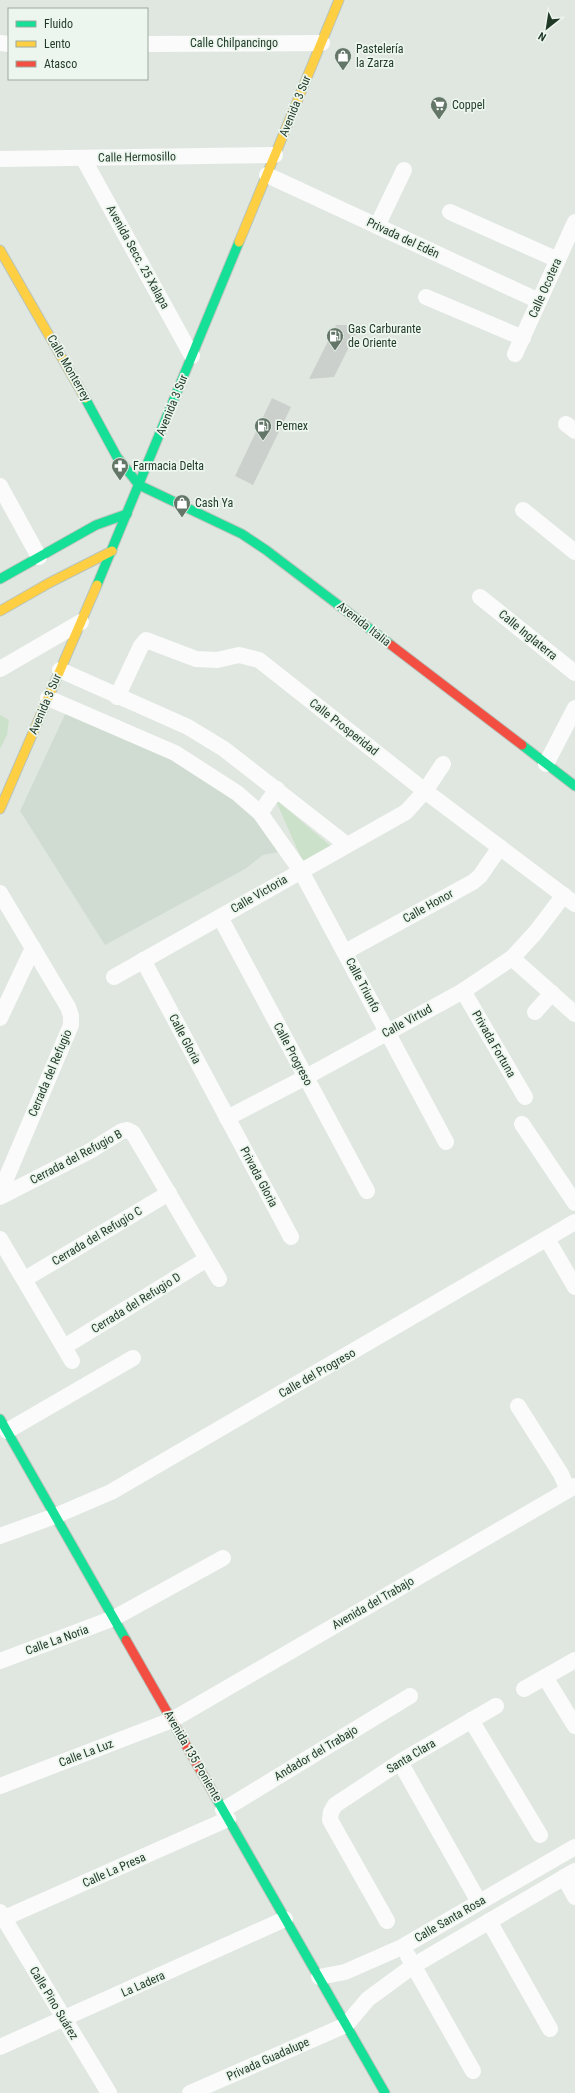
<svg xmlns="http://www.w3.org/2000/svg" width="575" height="2093" font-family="'Roboto Condensed',sans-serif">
<rect width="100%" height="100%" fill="#e0e7e1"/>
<polygon fill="#d0dcd2" points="68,708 224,784 285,851 263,855 245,869 105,945 20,811"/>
<g fill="#cce1c9">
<polygon points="0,715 9,720 7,735 0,749"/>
<polygon points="275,799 333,848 303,862"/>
</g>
<g fill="#cbd0cc">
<polygon points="336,325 360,325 334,377 309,379"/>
<polygon points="272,398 291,407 253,485 235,476"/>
</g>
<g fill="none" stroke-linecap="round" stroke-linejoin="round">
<g stroke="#b9c4bb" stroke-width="11">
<g id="fast">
<polyline points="85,398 117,457 139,485 242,534 266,550 391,645"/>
<polyline points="0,579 96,525 127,514"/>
<polyline points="97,585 239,242"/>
<polyline points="522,745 575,786"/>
<polyline points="0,1419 126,1640"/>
<polyline points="215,1796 385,2093"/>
</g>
</g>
<g stroke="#b9c4bb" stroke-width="11">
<g id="slow">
<polyline points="239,242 339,0"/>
<polyline points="0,250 85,398"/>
<polyline points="0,611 49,583 112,551"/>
<polyline points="0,809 97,585"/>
</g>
</g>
<g stroke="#b9c4bb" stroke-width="11">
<g id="jam">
<polyline points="391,645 522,745"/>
<polyline points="126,1640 215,1796"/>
</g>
</g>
<g stroke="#fafbfa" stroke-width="16">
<polyline points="0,43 9,44"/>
<polyline points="147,44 322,43"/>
<polyline points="83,158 192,356"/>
<polyline points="0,159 275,155"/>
<polyline points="267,175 539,301"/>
<polyline points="450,212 558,260"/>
<polyline points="377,226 404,170"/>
<polyline points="426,297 523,338"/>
<polyline points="515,354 575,222"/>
<polyline points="566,424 575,431"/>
<polyline points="0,486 39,557"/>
<polyline points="523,510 575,552"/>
<polyline points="480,597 575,673"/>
<polyline points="0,669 81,622"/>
<polyline points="60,670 188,727 224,749 347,845"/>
<polyline points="117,697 141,646 146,640 196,659 217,660 239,655 259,660 425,791 575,904"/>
<polyline points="48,698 175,753 237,793 260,813 301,871 446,1142"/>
<polyline points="546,764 575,708"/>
<polyline points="260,813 277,789"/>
<polyline points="0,893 68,1007 71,1016 71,1025 0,1193"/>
<polyline points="220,917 367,1191"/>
<polyline points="345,952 473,882 480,876 500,847"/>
<polyline points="512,958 575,1014"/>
<polyline points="143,960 291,1237"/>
<polyline points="114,977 406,812 425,791 443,764"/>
<polyline points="463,991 525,1097"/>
<polyline points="535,1012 552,993"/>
<polyline points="0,1018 33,948"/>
<polyline points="227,1118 306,1077 463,991 512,958 535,933 564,895"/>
<polyline points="522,1124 575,1203"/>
<polyline points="0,1197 90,1151 122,1131 127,1130 133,1133 219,1279"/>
<polyline points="0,1239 72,1361"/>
<polyline points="547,1239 575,1287"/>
<polyline points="25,1279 169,1193"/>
<polyline points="64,1347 207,1259"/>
<polyline points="518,1406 561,1474 568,1490"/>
<polyline points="7,1431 133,1358"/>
<polyline points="0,1536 55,1516 111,1492 575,1222"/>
<polyline points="0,1661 114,1618 223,1558"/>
<polyline points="545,1677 575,1726"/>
<polyline points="524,1689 575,1660"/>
<polyline points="471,1720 540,1835"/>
<polyline points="400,1762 479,1902"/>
<polyline points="0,1786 172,1720 575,1486"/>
<polyline points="223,1810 410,1696"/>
<polyline points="564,1877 575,1897"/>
<polyline points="0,1912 109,2093"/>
<polyline points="0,1920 228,1819"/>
<polyline points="387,1921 330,1820 331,1812 335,1805 400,1762 496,1706"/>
<polyline points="489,1921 550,2029"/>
<polyline points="408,1956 473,2071"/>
<polyline points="319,1977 345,1972 402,1947 575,1847"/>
<polyline points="0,2047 285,1919"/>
<polyline points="190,2093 346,2025 368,1999 413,1966 575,1871"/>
</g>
<use href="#fast" stroke="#16e098" stroke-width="9"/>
<use href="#slow" stroke="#ffcf43" stroke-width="9"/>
<use href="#jam" stroke="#f24e42" stroke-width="9"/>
</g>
<defs>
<g id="shop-pin" transform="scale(0.9)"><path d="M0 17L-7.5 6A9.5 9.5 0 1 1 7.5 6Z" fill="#637667" stroke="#edf6ee"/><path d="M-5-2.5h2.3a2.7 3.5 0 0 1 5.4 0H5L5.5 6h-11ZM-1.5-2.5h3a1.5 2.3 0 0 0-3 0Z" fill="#fff"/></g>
<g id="supermarket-pin" transform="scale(0.9)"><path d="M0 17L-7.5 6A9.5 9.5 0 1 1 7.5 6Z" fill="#637667" stroke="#edf6ee"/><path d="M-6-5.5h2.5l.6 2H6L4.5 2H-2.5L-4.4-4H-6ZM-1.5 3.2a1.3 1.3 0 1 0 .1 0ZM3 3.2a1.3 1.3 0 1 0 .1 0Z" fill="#fff"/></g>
<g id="fuel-pin" transform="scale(0.9)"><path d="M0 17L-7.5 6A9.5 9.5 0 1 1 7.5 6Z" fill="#637667" stroke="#edf6ee"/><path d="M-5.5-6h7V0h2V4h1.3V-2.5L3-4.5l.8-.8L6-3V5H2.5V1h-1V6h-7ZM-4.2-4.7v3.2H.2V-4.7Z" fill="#fff"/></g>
<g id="pharmacy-pin" transform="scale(0.9)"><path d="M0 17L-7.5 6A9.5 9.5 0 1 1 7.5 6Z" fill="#637667" stroke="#edf6ee"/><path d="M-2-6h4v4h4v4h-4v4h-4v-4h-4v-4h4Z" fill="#fff"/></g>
</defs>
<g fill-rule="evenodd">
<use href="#shop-pin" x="343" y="56"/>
<use href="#supermarket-pin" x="439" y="105"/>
<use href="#fuel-pin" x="335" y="336"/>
<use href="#fuel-pin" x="263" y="426"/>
<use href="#pharmacy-pin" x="120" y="466"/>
<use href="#shop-pin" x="182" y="503"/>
</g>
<g text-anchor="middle" stroke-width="3.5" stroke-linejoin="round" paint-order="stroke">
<g font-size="12" fill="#1f3926" stroke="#edf6ee">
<text x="234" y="47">Calle Chilpancingo</text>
<text transform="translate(295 106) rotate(-68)" y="4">Avenida 3 Sur</text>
<text transform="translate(137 157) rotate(-1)" y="4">Calle Hermosillo</text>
<text transform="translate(403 238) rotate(25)" y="4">Privada del Edén</text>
<text transform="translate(138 257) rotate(61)" y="4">Avenida Secc. 25 Xalapa</text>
<text transform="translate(545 288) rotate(-66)" y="4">Calle Ocotera</text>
<text transform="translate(69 368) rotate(60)" y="4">Calle Monterrey</text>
<text transform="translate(172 405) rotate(-68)" y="4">Avenida 3 Sur</text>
<text transform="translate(364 624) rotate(38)" y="4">Avenida Italia</text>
<text transform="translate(528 635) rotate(39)" y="4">Calle Inglaterra</text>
<text transform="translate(45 704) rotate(-67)" y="4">Avenida 3 Sur</text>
<text transform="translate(344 727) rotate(38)" y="4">Calle Prosperidad</text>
<text transform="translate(259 894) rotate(-30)" y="4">Calle Victoria</text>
<text transform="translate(428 906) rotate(-29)" y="4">Calle Honor</text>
<text transform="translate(363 985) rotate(62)" y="4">Calle Triunfo</text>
<text transform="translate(407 1021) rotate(-29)" y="4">Calle Virtud</text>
<text transform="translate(185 1039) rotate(62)" y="4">Calle Gloria</text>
<text transform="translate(494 1044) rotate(60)" y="4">Privada Fortuna</text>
<text transform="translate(293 1054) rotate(62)" y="4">Calle Progreso</text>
<text transform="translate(50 1073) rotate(-67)" y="4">Cerrada del Refugio</text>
<text transform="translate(76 1157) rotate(-28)" y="4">Cerrada del Refugio B</text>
<text transform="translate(259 1177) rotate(62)" y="4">Privada Gloria</text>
<text transform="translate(97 1236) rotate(-31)" y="4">Cerrada del Refugio C</text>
<text transform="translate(136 1303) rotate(-32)" y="4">Cerrada del Refugio D</text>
<text transform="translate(317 1373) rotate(-30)" y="4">Calle del Progreso</text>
<text transform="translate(373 1603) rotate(-30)" y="4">Avenida del Trabajo</text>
<text transform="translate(57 1640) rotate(-20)" y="4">Calle La Noria</text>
<text transform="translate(86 1753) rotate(-21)" y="4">Calle La Luz</text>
<text transform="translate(316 1753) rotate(-31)" y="4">Andador del Trabajo</text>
<text transform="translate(193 1756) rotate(60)" y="4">Avenida 135 Poniente</text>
<text transform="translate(411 1756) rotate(-31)" y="4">Santa Clara</text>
<text transform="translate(114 1870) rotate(-24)" y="4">Calle La Presa</text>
<text transform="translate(450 1919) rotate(-30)" y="4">Calle Santa Rosa</text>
<text transform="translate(143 1984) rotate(-24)" y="4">La Ladera</text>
<text transform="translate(54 2003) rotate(59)" y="4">Calle Pino Suárez</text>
<text transform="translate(268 2059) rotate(-24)" y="4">Privada Guadalupe</text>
</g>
<g font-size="12" fill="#1f3926" stroke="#edf6ee" text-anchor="start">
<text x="356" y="53">Pastelería<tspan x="356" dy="14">la Zarza</tspan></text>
<text x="452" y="109">Coppel</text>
<text x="348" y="333">Gas Carburante<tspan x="348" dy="14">de Oriente</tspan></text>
<text x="276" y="430">Pemex</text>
<text x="133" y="470">Farmacia Delta</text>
<text x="195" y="507">Cash Ya</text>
</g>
</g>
<rect x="8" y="8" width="140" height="72" fill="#edf6ee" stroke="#9baa9e"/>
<rect x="16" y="21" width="20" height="6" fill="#16e098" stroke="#9baa9e"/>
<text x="44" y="28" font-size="12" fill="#1f3926">Fluido</text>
<rect x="16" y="41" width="20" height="6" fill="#ffcf43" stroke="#9baa9e"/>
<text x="44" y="48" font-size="12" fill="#1f3926">Lento</text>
<rect x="16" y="61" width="20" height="6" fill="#f24e42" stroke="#9baa9e"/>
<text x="44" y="68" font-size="12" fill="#1f3926">Atasco</text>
<g transform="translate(547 28) rotate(210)" stroke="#edf6ee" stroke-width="3" paint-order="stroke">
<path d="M0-3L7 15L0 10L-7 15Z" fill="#1f3926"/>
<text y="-6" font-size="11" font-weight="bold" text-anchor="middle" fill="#1f3926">N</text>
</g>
</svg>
